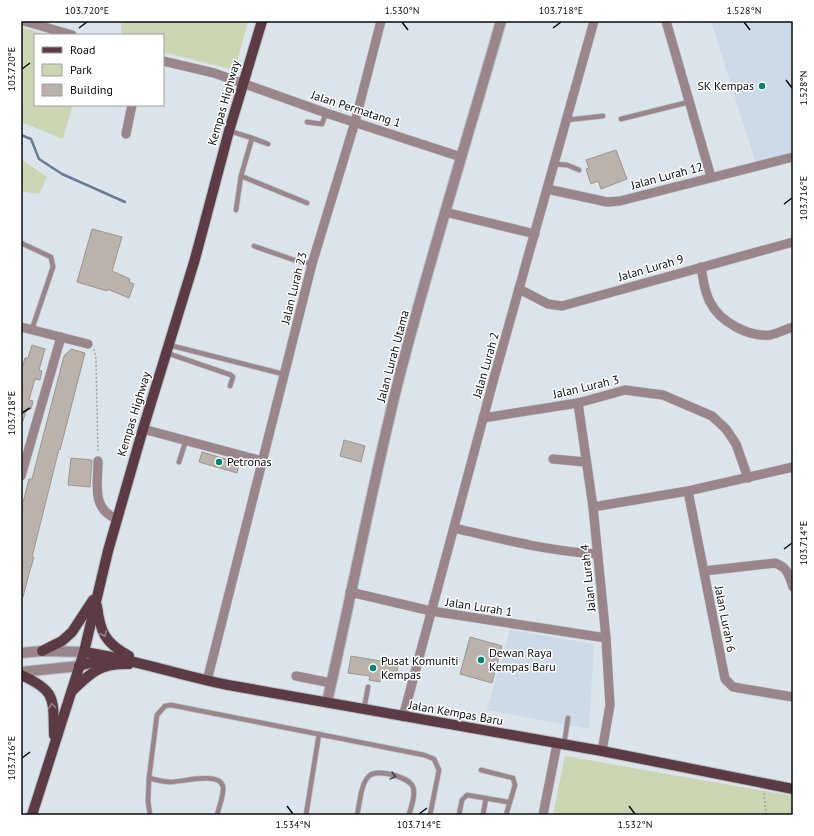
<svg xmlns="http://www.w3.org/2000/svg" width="814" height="836" font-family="'PT Sans',sans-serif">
<rect width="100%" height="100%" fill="#dbe4eb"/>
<g fill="#cbdae6">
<polygon points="711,21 793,21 793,151 756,164"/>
<polygon points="510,630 594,644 589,729 487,710"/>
</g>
<g fill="#cbd5b1">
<polygon points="125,21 248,21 235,70 163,52 163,35 122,35 121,23"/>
<polygon points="21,27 46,35 35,35 35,105 71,105 72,108 63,139 21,122"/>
<polygon points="21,159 47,177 39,194 21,191"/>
<polygon points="565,756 793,796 793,815 553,815"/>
</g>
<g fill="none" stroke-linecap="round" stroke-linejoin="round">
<polyline stroke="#687c94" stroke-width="2.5" points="21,135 31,139 39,159 62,174 125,202"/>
</g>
<g fill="#bbb2ac" stroke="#9c948e">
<polygon points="616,150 627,179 601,189 598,181 591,184 586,169 589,168 586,160"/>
<polygon points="92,229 122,237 112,271 130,279 129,282 134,284 129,298 107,289 107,291 77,282"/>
<polygon points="32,345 45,349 39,370 42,371 40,380 35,379 29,400 33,401 31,409 27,408 23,421 21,421 21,372 25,358 28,358"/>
<polygon points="71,349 85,353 60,450 59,449 32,557 34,557 29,574 23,597 21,596 21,510 29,479 32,479 64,356"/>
<polygon points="344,440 365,446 361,462 340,456"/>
<polygon points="202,452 239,463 237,473 199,462"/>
<polygon points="71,458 92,460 90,487 68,485"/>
<polygon points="470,637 502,646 492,683 460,674"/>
<polygon points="351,656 398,664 396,678 381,676 380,682 369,680 370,676 348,673"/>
</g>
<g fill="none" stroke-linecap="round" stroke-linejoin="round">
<g stroke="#b9c1c8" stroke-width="6">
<g id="service">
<polyline points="621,119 689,102"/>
<polyline points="567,120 603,116"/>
<polyline points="307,122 322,124 326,113"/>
<polyline points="230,131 252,138 241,176 307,203"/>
<polyline points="252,138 268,144"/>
<polyline points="554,164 567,165 579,170"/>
<polyline points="236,210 241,176"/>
<polyline points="21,243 51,257 53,267 32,329"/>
<polyline points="254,246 294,260 312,264"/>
<polyline points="169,345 283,374"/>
<polyline points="167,353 231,375 233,377 230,386"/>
<polyline points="179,462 186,440"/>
<polyline points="364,709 368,687"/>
<polyline points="564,745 568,718"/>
<polyline points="481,770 513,778 515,785 506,815"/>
<path d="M149 778C156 780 164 782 171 782 182 782 221 771 223 787 224 795 219 807 217 815"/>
<polyline points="150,815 148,801 149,778 157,715 165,706 171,705 424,755 434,759 439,770 430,815"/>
<polyline points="306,815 319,734"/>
<path d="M357 815C360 804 360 785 369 776 377 768 409 777 413 787 416 795 411 807 409 815"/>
<polyline points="459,815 462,800 467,795 508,802"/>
<polyline points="483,815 486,798"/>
</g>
</g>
<g stroke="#b9c1c8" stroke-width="10">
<g id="minor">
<polyline points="24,21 72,35"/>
<polyline points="666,21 711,177"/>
<polyline points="163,61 214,73 326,113 461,157"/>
<polyline points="126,134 132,105"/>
<polyline points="547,189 607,202 620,201 793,157"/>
<polyline points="445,212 535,234"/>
<path d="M701 267C703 278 704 291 710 302 720 322 748 337 770 335 777 334 786 329 793 327"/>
<polyline points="519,289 548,304 562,306 793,242"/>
<polyline points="21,327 88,344"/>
<polyline points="578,403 593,507 606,638 610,705 602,751"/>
<polyline points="483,418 578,403 625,390 663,395 712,416 726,429 736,444 748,478"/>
<polyline points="143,429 262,461"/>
<polyline points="553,459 586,462"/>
<path d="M98 461C98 484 91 509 117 519"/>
<polyline points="21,476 61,337"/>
<polyline points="688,491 725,679 733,687 793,697"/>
<polyline points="593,507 688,491 793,467"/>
<path d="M454 528C501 539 548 551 597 554"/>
<path d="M704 571 775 563C787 567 789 575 793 587"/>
<polyline points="350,592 431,611 606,638"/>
<polyline points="296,676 331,683"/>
<polyline points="207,681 312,264 355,122 381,21"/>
<polyline points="403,717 494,378 594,21"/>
<polyline points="543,815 557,744"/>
</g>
</g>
<g stroke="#b9c1c8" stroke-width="12">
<g id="tertiary">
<polyline points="21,653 42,651 84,652"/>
<polyline points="21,672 79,666"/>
<path d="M327 702C352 594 372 485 399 378 430 258 467 140 501 21"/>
</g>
</g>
<g stroke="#b9c1c8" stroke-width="12">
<g id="primary">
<path d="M97 606C100 632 105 643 129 656"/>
<polyline points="42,651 62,641 72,632 93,600"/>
<path d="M84 652C132 659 179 675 228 685L602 751 793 789"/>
<polyline points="79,666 108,658"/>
<path d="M21 675C57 691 53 699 54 735"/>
<path d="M72 691C91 672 101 663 129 664"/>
<polyline points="32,815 84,652 108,551 143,429 195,259 229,131 262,21"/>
</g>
</g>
<g stroke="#9ca3a8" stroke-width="1.5" stroke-dasharray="2 2" stroke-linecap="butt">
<polyline points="94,349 96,359 98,453"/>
<polyline points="764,793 766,815"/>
</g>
<use href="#service" stroke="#9a858a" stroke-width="4.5"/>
<use href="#minor" stroke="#9a858a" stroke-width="9"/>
<use href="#tertiary" stroke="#9a858a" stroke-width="10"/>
<use href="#primary" stroke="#5c3b44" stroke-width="10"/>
</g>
<defs><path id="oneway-chevron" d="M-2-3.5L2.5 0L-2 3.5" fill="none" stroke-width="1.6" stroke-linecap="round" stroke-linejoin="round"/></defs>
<g stroke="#958085">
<use href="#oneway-chevron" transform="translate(104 634) rotate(65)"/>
<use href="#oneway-chevron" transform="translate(52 706) rotate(-97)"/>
</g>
<use stroke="#4a4246" href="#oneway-chevron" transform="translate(393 776) rotate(15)"/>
<path fill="none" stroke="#090c0e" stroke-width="1.5" d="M402 22 408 30M744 22 750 30M79 28 87 22M553 28 561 22M22 69 30 63M786 80 792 88M784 204 792 198M22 413 30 408M784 549 792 543M22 758 30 752M287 806 293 814M629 806 635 814M419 814 427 808"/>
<g fill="#00886d" stroke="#fff" stroke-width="1.5">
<circle cx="762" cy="86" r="4"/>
<circle cx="219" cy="462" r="4"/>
<circle cx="481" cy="660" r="4"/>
<circle cx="373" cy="668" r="4"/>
</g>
<g text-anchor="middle" stroke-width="3" stroke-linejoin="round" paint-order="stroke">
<g font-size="12" fill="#090c0e" stroke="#fff" text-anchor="start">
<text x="754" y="90" text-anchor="end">SK Kempas</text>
<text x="227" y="466">Petronas</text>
<text x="489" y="657">Dewan Raya<tspan x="489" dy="14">Kempas Baru</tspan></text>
<text x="381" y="665">Pusat Komuniti<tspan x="381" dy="14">Kempas</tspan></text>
</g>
<g font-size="12" fill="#090c0e" stroke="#fff">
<text transform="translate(224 103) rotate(-74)" y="4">Kempas Highway</text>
<text transform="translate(356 109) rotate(18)" y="4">Jalan Permatang 1</text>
<text transform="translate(667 176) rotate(-15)" y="4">Jalan Lurah 12</text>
<text transform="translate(651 268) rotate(-16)" y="4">Jalan Lurah 9</text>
<text transform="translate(294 288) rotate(-76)" y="4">Jalan Lurah 23</text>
<text transform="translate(393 356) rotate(-75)" y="4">Jalan Lurah Utama</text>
<text transform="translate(486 365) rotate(-74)" y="4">Jalan Lurah 2</text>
<text transform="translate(586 387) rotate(-13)" y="4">Jalan Lurah 3</text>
<text transform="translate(134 414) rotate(-73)" y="4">Kempas Highway</text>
<text transform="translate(588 578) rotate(-96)" y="4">Jalan Lurah 4</text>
<text transform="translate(479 607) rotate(9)" y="4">Jalan Lurah 1</text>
<text transform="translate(725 619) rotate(79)" y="4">Jalan Lurah 6</text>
<text transform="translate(456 713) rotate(10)" y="4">Jalan Kempas Baru</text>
</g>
</g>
<rect width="814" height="836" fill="none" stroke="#ffffff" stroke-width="44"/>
<rect x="34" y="34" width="130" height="72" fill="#ffffff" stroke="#9d9e9f"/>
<rect x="42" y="47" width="20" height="6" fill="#5c3b44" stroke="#9d9e9f"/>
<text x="70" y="54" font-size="12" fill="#090c0e">Road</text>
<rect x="42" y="64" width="20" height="12" fill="#cbd5b1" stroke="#9d9e9f"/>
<text x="70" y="74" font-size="12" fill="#090c0e">Park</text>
<rect x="42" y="84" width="20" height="12" fill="#bbb2ac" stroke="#9d9e9f"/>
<text x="70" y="94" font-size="12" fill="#090c0e">Building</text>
<rect x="22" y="22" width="770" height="792" fill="none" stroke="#090c0e" stroke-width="1.5"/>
<g font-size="10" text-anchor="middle" fill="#090c0e">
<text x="87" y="14">103.720°E</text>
<text x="402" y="14">1.530°N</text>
<text x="561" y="14">103.718°E</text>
<text x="744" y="14">1.528°N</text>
<text transform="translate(11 69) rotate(-90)" y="4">103.720°E</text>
<text transform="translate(803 88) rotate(-90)" y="4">1.528°N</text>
<text transform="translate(803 198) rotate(-90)" y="4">103.716°E</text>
<text transform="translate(11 413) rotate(-90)" y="4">103.718°E</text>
<text transform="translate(803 543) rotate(-90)" y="4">103.714°E</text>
<text transform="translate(11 758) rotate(-90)" y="4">103.716°E</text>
<text x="293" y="828">1.534°N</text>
<text x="419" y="828">103.714°E</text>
<text x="635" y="828">1.532°N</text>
</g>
</svg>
